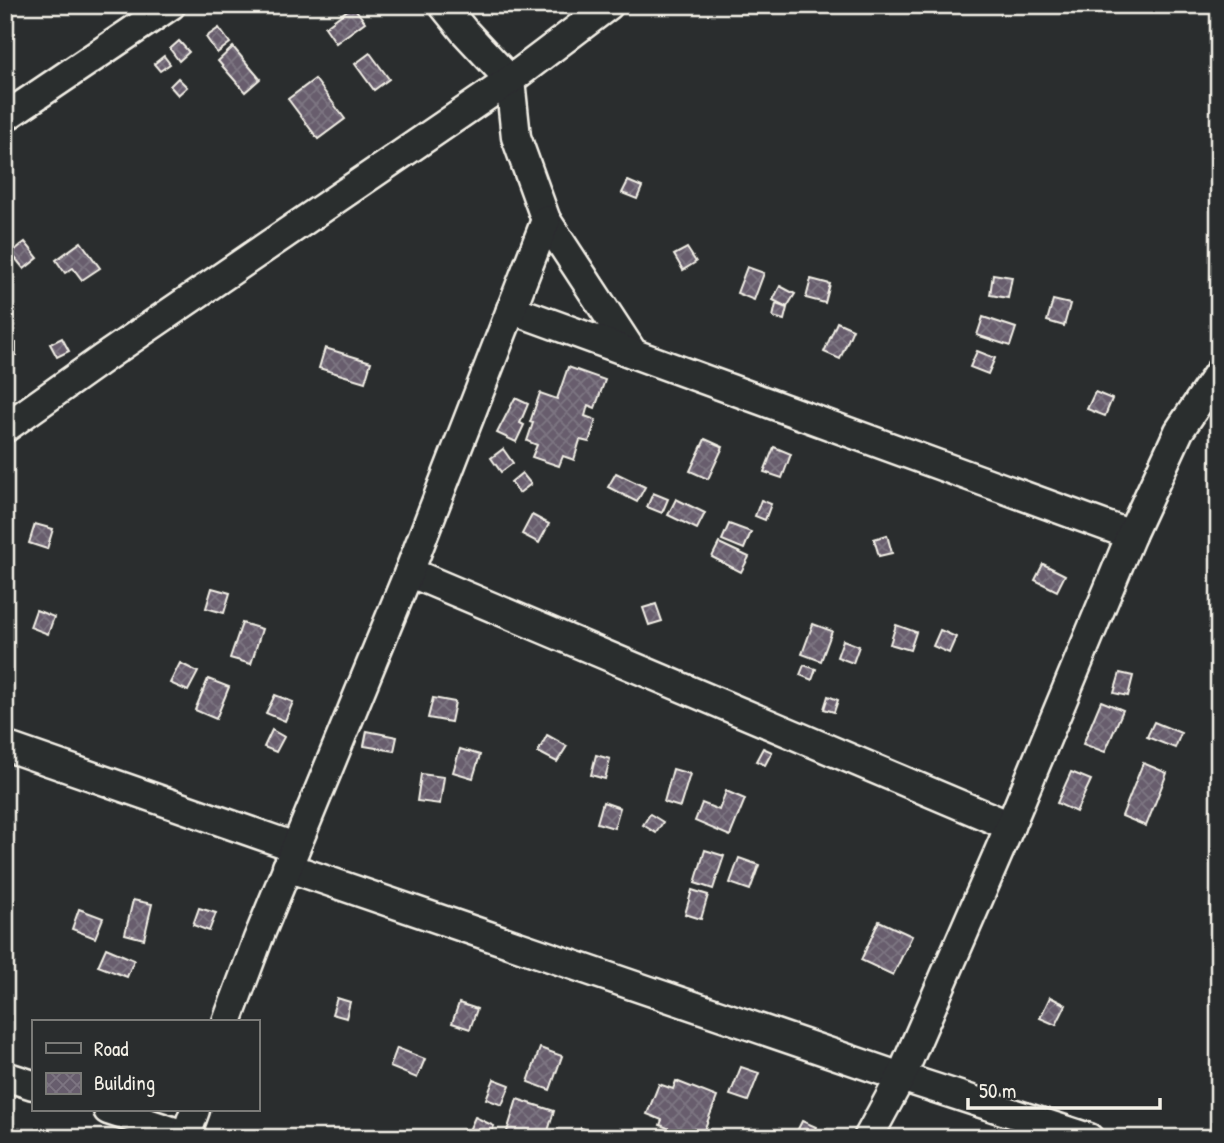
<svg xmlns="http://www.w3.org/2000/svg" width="1224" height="1143" font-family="'Patrick Hand',sans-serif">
<defs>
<pattern id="building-cross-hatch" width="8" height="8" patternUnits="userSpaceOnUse" patternTransform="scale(1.75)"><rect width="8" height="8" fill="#675d6d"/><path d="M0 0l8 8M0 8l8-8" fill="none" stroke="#7d7582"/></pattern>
</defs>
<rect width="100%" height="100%" fill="#2a2d2e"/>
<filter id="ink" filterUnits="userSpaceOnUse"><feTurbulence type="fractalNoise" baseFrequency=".0143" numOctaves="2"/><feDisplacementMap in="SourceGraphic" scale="14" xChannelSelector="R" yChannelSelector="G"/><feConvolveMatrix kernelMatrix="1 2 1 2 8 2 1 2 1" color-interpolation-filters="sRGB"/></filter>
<g filter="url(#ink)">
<g fill="url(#building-cross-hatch)" stroke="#f4f1e8" stroke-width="2">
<polygon points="353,6 365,22 336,43 325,27"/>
<polygon points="219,28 230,43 217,53 206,37"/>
<polygon points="179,41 189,52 179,61 170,49"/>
<polygon points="233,47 260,79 245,92 218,61"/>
<polygon points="370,53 389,79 374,90 355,64"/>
<polygon points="164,56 170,64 160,71 154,64"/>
<polygon points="178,78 187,87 178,95 170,86"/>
<polygon points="315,79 345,119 318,139 288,99"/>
<polygon points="628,181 642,187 637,199 622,193"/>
<polygon points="25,242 38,258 24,269 11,253"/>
<polygon points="81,242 100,268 82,280 73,268 65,273 56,260"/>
<polygon points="687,248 696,262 683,270 674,255"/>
<polygon points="747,267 764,273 754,300 737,293"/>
<polygon points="993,274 1012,277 1008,298 990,295"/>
<polygon points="811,279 830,284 825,303 806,298"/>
<polygon points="780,286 795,294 787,307 773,300"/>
<polygon points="1053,300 1070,304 1064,326 1047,321"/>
<polygon points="776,304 787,308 784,320 773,317"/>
<polygon points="983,317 1016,328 1010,346 977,335"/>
<polygon points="837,322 853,329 840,359 824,352"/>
<polygon points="62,338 69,351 57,357 50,344"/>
<polygon points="5,343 16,343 16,355 5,354"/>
<polygon points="325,348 371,362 365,382 319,368"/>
<polygon points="977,351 995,358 988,374 970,367"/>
<polygon points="568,367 605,380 595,408 588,405 585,416 596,420 589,442 580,440 574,460 563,456 559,466 532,457 537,445 527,441 533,423 530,422 540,393 557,399"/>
<polygon points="1095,392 1112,399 1105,416 1087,409"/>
<polygon points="515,398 528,404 520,423 524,425 516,442 497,433"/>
<polygon points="705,439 723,447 708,479 690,471"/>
<polygon points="774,447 791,454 782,478 764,472"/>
<polygon points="503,449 513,463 501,472 491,458"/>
<polygon points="522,473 531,484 519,493 511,482"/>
<polygon points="616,473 645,487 637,502 608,487"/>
<polygon points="653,493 668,499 662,513 647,507"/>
<polygon points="676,499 705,513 697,529 668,515"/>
<polygon points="761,500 771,504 765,520 755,516"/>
<polygon points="532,515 549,524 539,543 522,534"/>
<polygon points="35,524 53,529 47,549 29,543"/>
<polygon points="729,524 751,532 744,549 722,540"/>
<polygon points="887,535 892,553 879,556 874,539"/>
<polygon points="719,543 749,557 741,572 712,557"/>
<polygon points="1043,564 1065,575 1057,591 1035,580"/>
<polygon points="212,588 230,593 224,613 206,608"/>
<polygon points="656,604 662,621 649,625 643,608"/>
<polygon points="36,610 54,617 48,634 30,627"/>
<polygon points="242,623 262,629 251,664 230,658"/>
<polygon points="813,624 832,631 821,661 802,654"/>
<polygon points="896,625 916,632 910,650 890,644"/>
<polygon points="940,630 956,637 949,653 933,646"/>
<polygon points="843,640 859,646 853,663 837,657"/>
<polygon points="180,663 198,672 188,691 170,683"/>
<polygon points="804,665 816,669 812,680 800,675"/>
<polygon points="1120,673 1133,676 1128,696 1114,693"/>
<polygon points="208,679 229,687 216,719 195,710"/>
<polygon points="275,695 293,702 285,721 266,713"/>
<polygon points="828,696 838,700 834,712 824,709"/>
<polygon points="433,698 455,702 451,722 428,718"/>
<polygon points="1101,701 1123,710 1105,752 1083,744"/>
<polygon points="1154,722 1181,733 1175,748 1147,737"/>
<polygon points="272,730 284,737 276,752 264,747"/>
<polygon points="367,731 397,737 394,751 364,746"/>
<polygon points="547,735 567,746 557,762 538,752"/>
<polygon points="763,748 772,752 765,765 756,761"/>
<polygon points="460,749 480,755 473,778 453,772"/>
<polygon points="596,755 610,759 605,779 591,775"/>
<polygon points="1143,763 1167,773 1146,826 1122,816"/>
<polygon points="673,769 690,774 680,807 664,802"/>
<polygon points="1071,772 1091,780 1076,812 1057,803"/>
<polygon points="421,774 444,777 440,804 417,801"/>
<polygon points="726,791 745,799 730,836 695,821 702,803 719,810"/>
<polygon points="603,802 620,808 614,828 597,823"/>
<polygon points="650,814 663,822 656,833 643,825"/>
<polygon points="705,850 724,856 713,889 695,883"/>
<polygon points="739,858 759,865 750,890 730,883"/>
<polygon points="692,890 708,895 701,919 685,914"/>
<polygon points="133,900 152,904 144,939 125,934"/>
<polygon points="199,908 216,913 209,931 193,925"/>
<polygon points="79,909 103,918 95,938 72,929"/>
<polygon points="879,921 912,936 893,975 861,960"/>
<polygon points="106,948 134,960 127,977 98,966"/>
<polygon points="1050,997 1066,1005 1056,1025 1040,1018"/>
<polygon points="337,998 350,1002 346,1018 332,1014"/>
<polygon points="459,1003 477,1009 470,1029 452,1023"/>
<polygon points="397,1048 425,1059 417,1078 390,1067"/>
<polygon points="540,1048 562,1056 550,1090 528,1082"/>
<polygon points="741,1067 759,1073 748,1101 730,1095"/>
<polygon points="494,1079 510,1085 502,1105 486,1099"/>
<polygon points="676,1081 717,1097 701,1138 692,1138 660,1125 662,1120 647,1114 659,1084 673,1089"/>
<polygon points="517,1099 554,1111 546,1138 505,1138"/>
<polygon points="475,1117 494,1126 489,1138 466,1137"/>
<polygon points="802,1121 816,1127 811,1138 797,1131"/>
<polygon points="581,1128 603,1135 602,1138 578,1138"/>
</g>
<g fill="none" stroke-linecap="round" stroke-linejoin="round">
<g stroke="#f4f1e8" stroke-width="33">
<g id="street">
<polyline points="443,5 464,31 510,80 516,137 546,220 633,353"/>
<polyline points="5,117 171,5"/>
<polyline points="511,309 1131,535"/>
<polyline points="5,428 102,359 510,80 609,5"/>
<polyline points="409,572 1010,826"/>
<polyline points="5,746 295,847"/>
<polyline points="287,867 901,1077 1089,1138"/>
<polyline points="227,1022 258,939 409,572 546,220"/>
<polyline points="5,1076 33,1085"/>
<polyline points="108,1110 193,1138"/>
<polyline points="185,1138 195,1110"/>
<polyline points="868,1138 901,1077 1010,826 1131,535 1179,431 1219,372"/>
</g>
</g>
<use href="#street" stroke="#2a2d2e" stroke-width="28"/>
</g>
</g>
<rect width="1224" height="1143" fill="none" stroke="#2a2d2e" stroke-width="28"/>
<rect x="14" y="14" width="1196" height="1115" fill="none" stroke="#f4f1e8" stroke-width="2.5" filter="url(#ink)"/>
<rect x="32" y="1020" width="228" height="91" fill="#2a2d2e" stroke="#7b7b78" stroke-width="2"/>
<rect x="46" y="1043" width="35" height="10" fill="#2a2d2e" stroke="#7b7b78" stroke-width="2"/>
<text x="94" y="1056" font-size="21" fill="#f4f1e8">Road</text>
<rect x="46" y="1073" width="35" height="21" fill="url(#building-cross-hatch)" stroke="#7b7b78" stroke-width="2"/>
<text x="94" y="1090" font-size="21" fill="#f4f1e8">Building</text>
<path d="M968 1098v10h192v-10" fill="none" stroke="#f4f1e8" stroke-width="3.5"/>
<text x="979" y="1098" font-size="21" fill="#f4f1e8" stroke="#2a2d2e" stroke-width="5" paint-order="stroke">50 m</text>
</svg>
